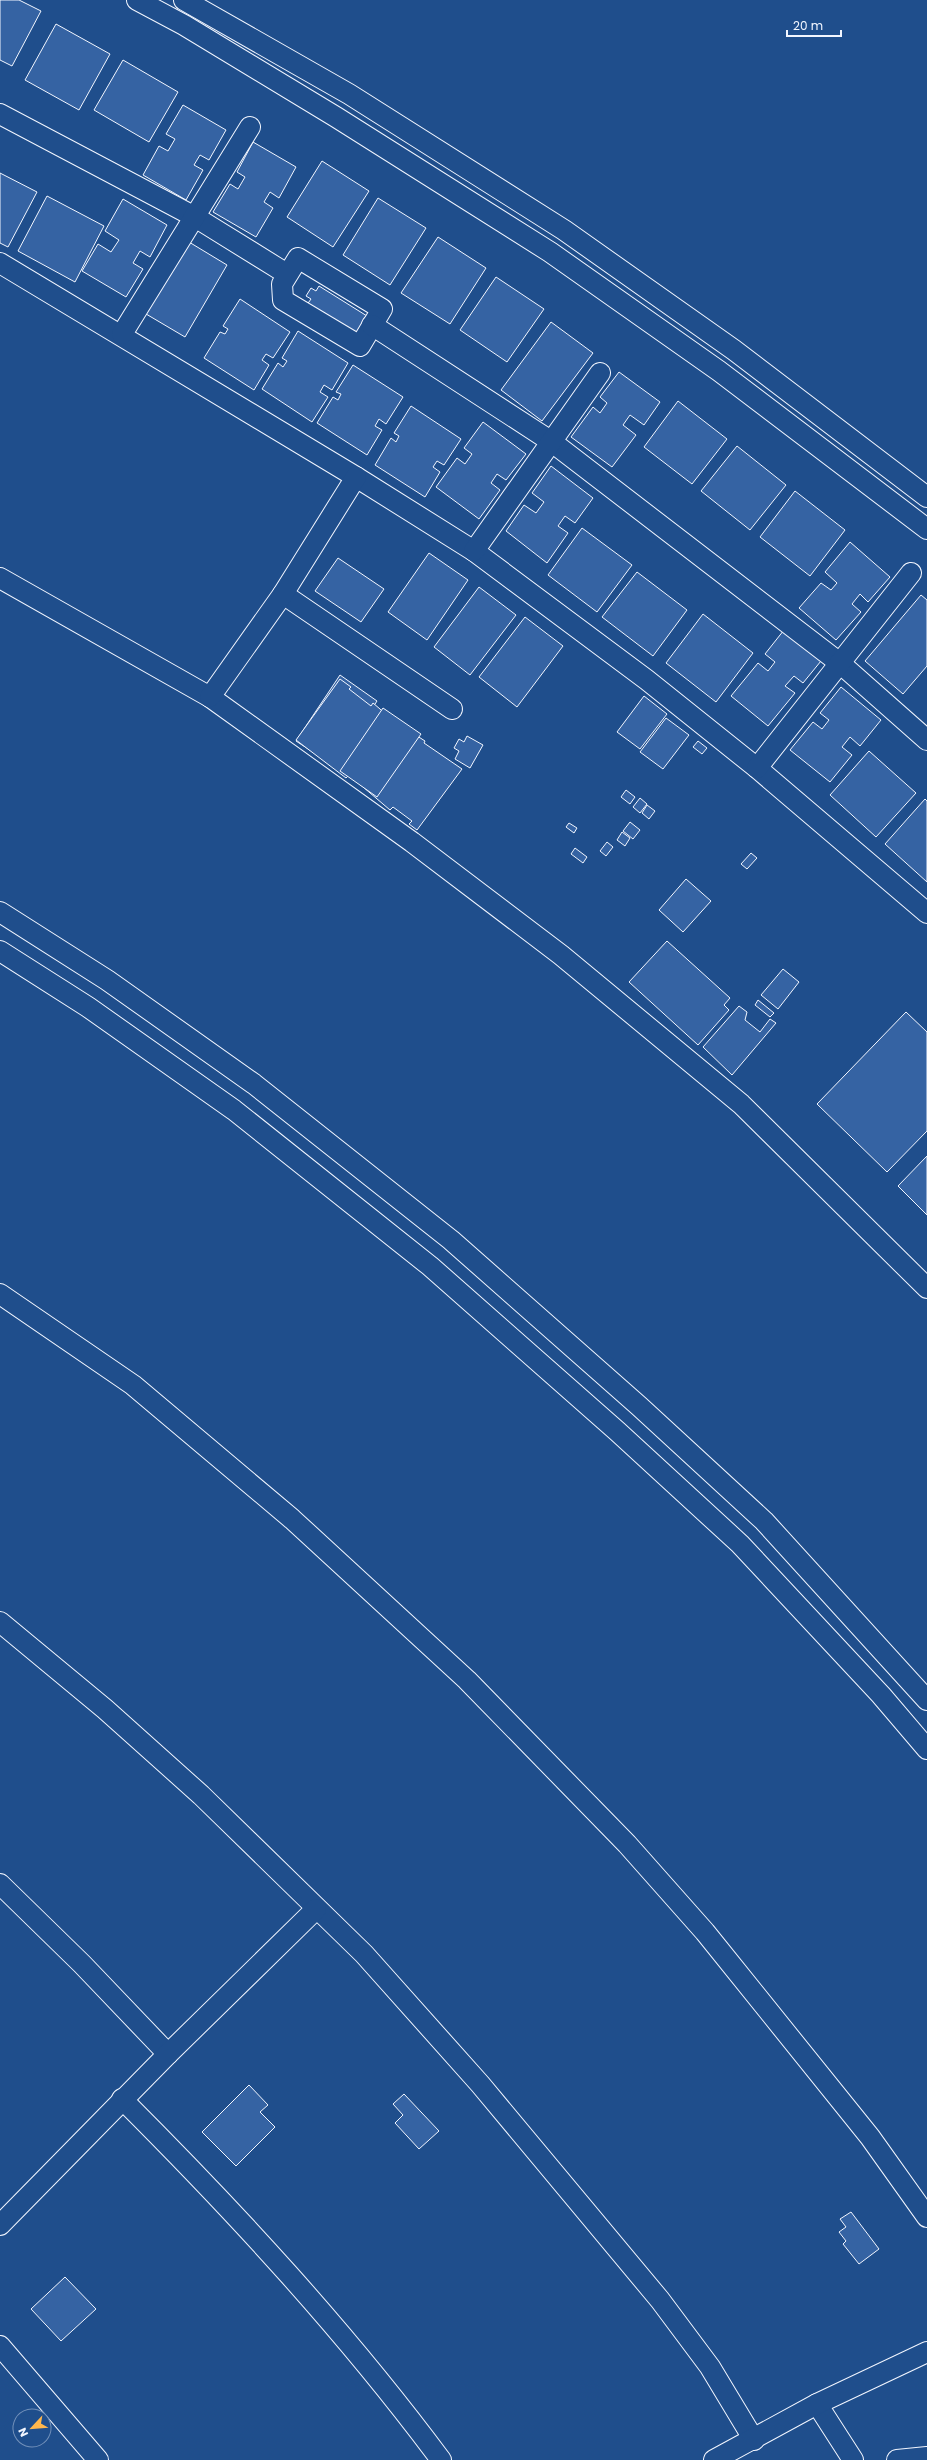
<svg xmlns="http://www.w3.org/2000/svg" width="927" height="2460" font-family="Poppins,sans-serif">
<rect width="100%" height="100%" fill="#1f4e8c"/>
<g fill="#3563a3" stroke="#f2f6ff">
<polygon points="0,0 19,0 41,11 12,66 0,60"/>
<polygon points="56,24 110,54 79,110 25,80"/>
<polygon points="123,60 178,92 149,142 94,110"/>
<polygon points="183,105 226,130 209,160 200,155 194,165 203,170 186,200 143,175 159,146 168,151 175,139 166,134"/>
<polygon points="253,142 296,167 279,198 270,192 264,202 273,208 256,237 213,212 230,184 238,189 245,177 237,172"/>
<polygon points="322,161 369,191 333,247 287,217"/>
<polygon points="0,173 37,192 8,247 0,243"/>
<polygon points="47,196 104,226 75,282 18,251"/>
<polygon points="378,198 426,228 390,285 343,255"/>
<polygon points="123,199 167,225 150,257 140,251 133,263 143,269 126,297 82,271 98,244 111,252 119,240 105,231"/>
<polygon points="438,237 486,268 450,324 401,293"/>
<polygon points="184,239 227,265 185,337 141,311"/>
<polygon points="496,277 544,309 507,362 460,330"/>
<polygon points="319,286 367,316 354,337 306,306 311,299 306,296 311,288 316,291"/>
<polygon points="240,299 290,332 273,358 266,354 262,360 269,365 254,390 204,358 220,332 225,334 228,329 223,326"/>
<polygon points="551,322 593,353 542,421 501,390"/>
<polygon points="298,331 348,363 332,390 324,385 320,392 328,397 312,422 262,389 278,363 283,367 287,361 282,358"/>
<polygon points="353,365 403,397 386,424 379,419 375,426 382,430 367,455 317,423 333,397 338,400 341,394 336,392"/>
<polygon points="619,372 660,402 644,425 630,415 623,425 636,435 612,467 571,437 593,407 600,413 607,403 600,397"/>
<polygon points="678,401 727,439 692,484 644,447"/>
<polygon points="411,406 461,439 444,465 437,461 433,467 440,472 425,497 375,465 391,438 396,442 399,436 394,433"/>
<polygon points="483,422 526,454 506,480 497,474 491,483 500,490 479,519 436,487 457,458 465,464 472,454 464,448"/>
<polygon points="737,446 786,485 750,530 701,491"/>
<polygon points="551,466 593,498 575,523 565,516 558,526 568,533 547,563 506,531 524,505 536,513 544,502 532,493"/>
<polygon points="795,491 845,530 810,576 760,537"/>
<polygon points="582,528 632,565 597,612 548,575"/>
<polygon points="850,542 890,577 868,602 860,594 852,604 861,612 836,640 799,608 821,583 831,590 837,583 825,572"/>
<polygon points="429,553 468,580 427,640 388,612"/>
<polygon points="338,558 384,589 361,622 315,591"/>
<polygon points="637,572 687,610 653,656 602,617"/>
<polygon points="479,587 516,615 470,675 434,647"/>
<polygon points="921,595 927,600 927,666 903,694 865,661"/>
<polygon points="703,614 753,653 716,702 666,663"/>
<polygon points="525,617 563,646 517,707 479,677"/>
<polygon points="784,630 821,661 803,683 794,676 785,686 795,693 768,726 731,696 758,663 768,671 775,662 765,654"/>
<polygon points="340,675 377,701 334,766 296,741"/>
<polygon points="340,679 351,687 349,689 371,706 373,703 394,721 425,741 424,743 462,769 417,830 409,824 412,821 393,807 390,810 349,775 346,778 296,740"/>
<polygon points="841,687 881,720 860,746 850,737 842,747 852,755 830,782 790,750 813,722 822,729 829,720 820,713"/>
<polygon points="644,696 667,714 640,749 617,732"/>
<polygon points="383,708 421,734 377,797 340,771"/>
<polygon points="666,718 689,735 663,769 640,752"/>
<polygon points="467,736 483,745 470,768 455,759 459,751 454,748 459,739 464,742"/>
<polygon points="698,741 707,748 702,754 693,747"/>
<polygon points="869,751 916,793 876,837 830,795"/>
<polygon points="626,790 635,797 630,804 621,797"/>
<polygon points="640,798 647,804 640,813 633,807"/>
<polygon points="925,799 927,801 927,882 885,844"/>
<polygon points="647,805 655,811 649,819 642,813"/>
<polygon points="630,822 640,830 633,839 623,831"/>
<polygon points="569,823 577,828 574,833 566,827"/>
<polygon points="622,832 630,838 625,846 617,840"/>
<polygon points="607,842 613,847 606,856 600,851"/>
<polygon points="575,848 587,857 583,863 571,854"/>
<polygon points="751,853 757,858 747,869 741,864"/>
<polygon points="686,879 711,901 683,932 659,910"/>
<polygon points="667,941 730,998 724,1005 729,1010 698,1045 629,982"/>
<polygon points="783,969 799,982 778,1009 761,995"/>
<polygon points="758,1000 774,1013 770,1017 755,1005"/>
<polygon points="739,1006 747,1012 745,1020 760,1032 770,1019 776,1023 732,1075 703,1047"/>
<polygon points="906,1012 927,1032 927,1131 887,1172 817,1104"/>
<polygon points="927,1156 927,1215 898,1186"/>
<polygon points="249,2085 268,2105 260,2112 275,2127 236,2166 202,2132"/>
<polygon points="404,2094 439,2131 419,2149 395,2123 403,2115 393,2104"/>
<polygon points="851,2212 879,2249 859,2264 843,2244 846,2241 839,2232 846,2227 840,2219"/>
<polygon points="65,2277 96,2309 61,2341 31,2309"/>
</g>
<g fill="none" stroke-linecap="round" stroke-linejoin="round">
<g stroke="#f2f6ff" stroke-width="22">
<g id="minor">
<polyline points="137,0 184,25 336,117 550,252 719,371 927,529"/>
<polyline points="184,0 349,94 564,230 734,350 927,497"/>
<polyline points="0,114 195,217 287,274"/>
<polygon points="298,258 382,309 360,346 283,300 282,284"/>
<polyline points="0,263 356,477 474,551 647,680 757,768 927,913"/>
<polyline points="372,325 552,442 841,664 927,740"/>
<polyline points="122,334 250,127"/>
<polyline points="474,551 600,373"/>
<polyline points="0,578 210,697 412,842 561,955 741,1104 927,1288"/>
<polyline points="283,594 452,709"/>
<polyline points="210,697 283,594 356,477"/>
<polyline points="757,768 911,573"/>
<polyline points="0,912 107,980 254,1084 451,1240 639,1406 764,1521 927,1700"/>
<polyline points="0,951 88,1007 234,1110 430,1266 617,1431 740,1544 881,1695 927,1749"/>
<polyline points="0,1294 133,1385 292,1519 467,1680 627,1844 705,1932 870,2137 927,2217"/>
<polyline points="0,1622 105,1709 201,1795 364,1954 480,2084 660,2300 710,2367 754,2440"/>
<polyline points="0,1884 82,1964 168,2054"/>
<path d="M122 2099C236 2213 345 2331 441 2460"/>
<polyline points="0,2225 168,2054 316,1909"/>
<polyline points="0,2346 98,2460"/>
<polyline points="817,2404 853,2460"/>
<polyline points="714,2460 817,2404 927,2352"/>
<polyline points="897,2460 927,2457"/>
</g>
</g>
<use href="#minor" stroke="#1f4e8c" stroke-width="20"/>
</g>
<g transform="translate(32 2428) rotate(244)"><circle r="19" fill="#1f4e8c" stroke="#7391ba"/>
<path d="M0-3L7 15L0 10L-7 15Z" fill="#ffb74d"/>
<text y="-6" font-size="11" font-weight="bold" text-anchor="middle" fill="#f2f6ff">N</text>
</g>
<path d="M787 30v6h54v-6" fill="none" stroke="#f2f6ff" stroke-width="2"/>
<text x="793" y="30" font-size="12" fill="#f2f6ff" stroke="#1f4e8c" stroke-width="3" paint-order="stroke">20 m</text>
</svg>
